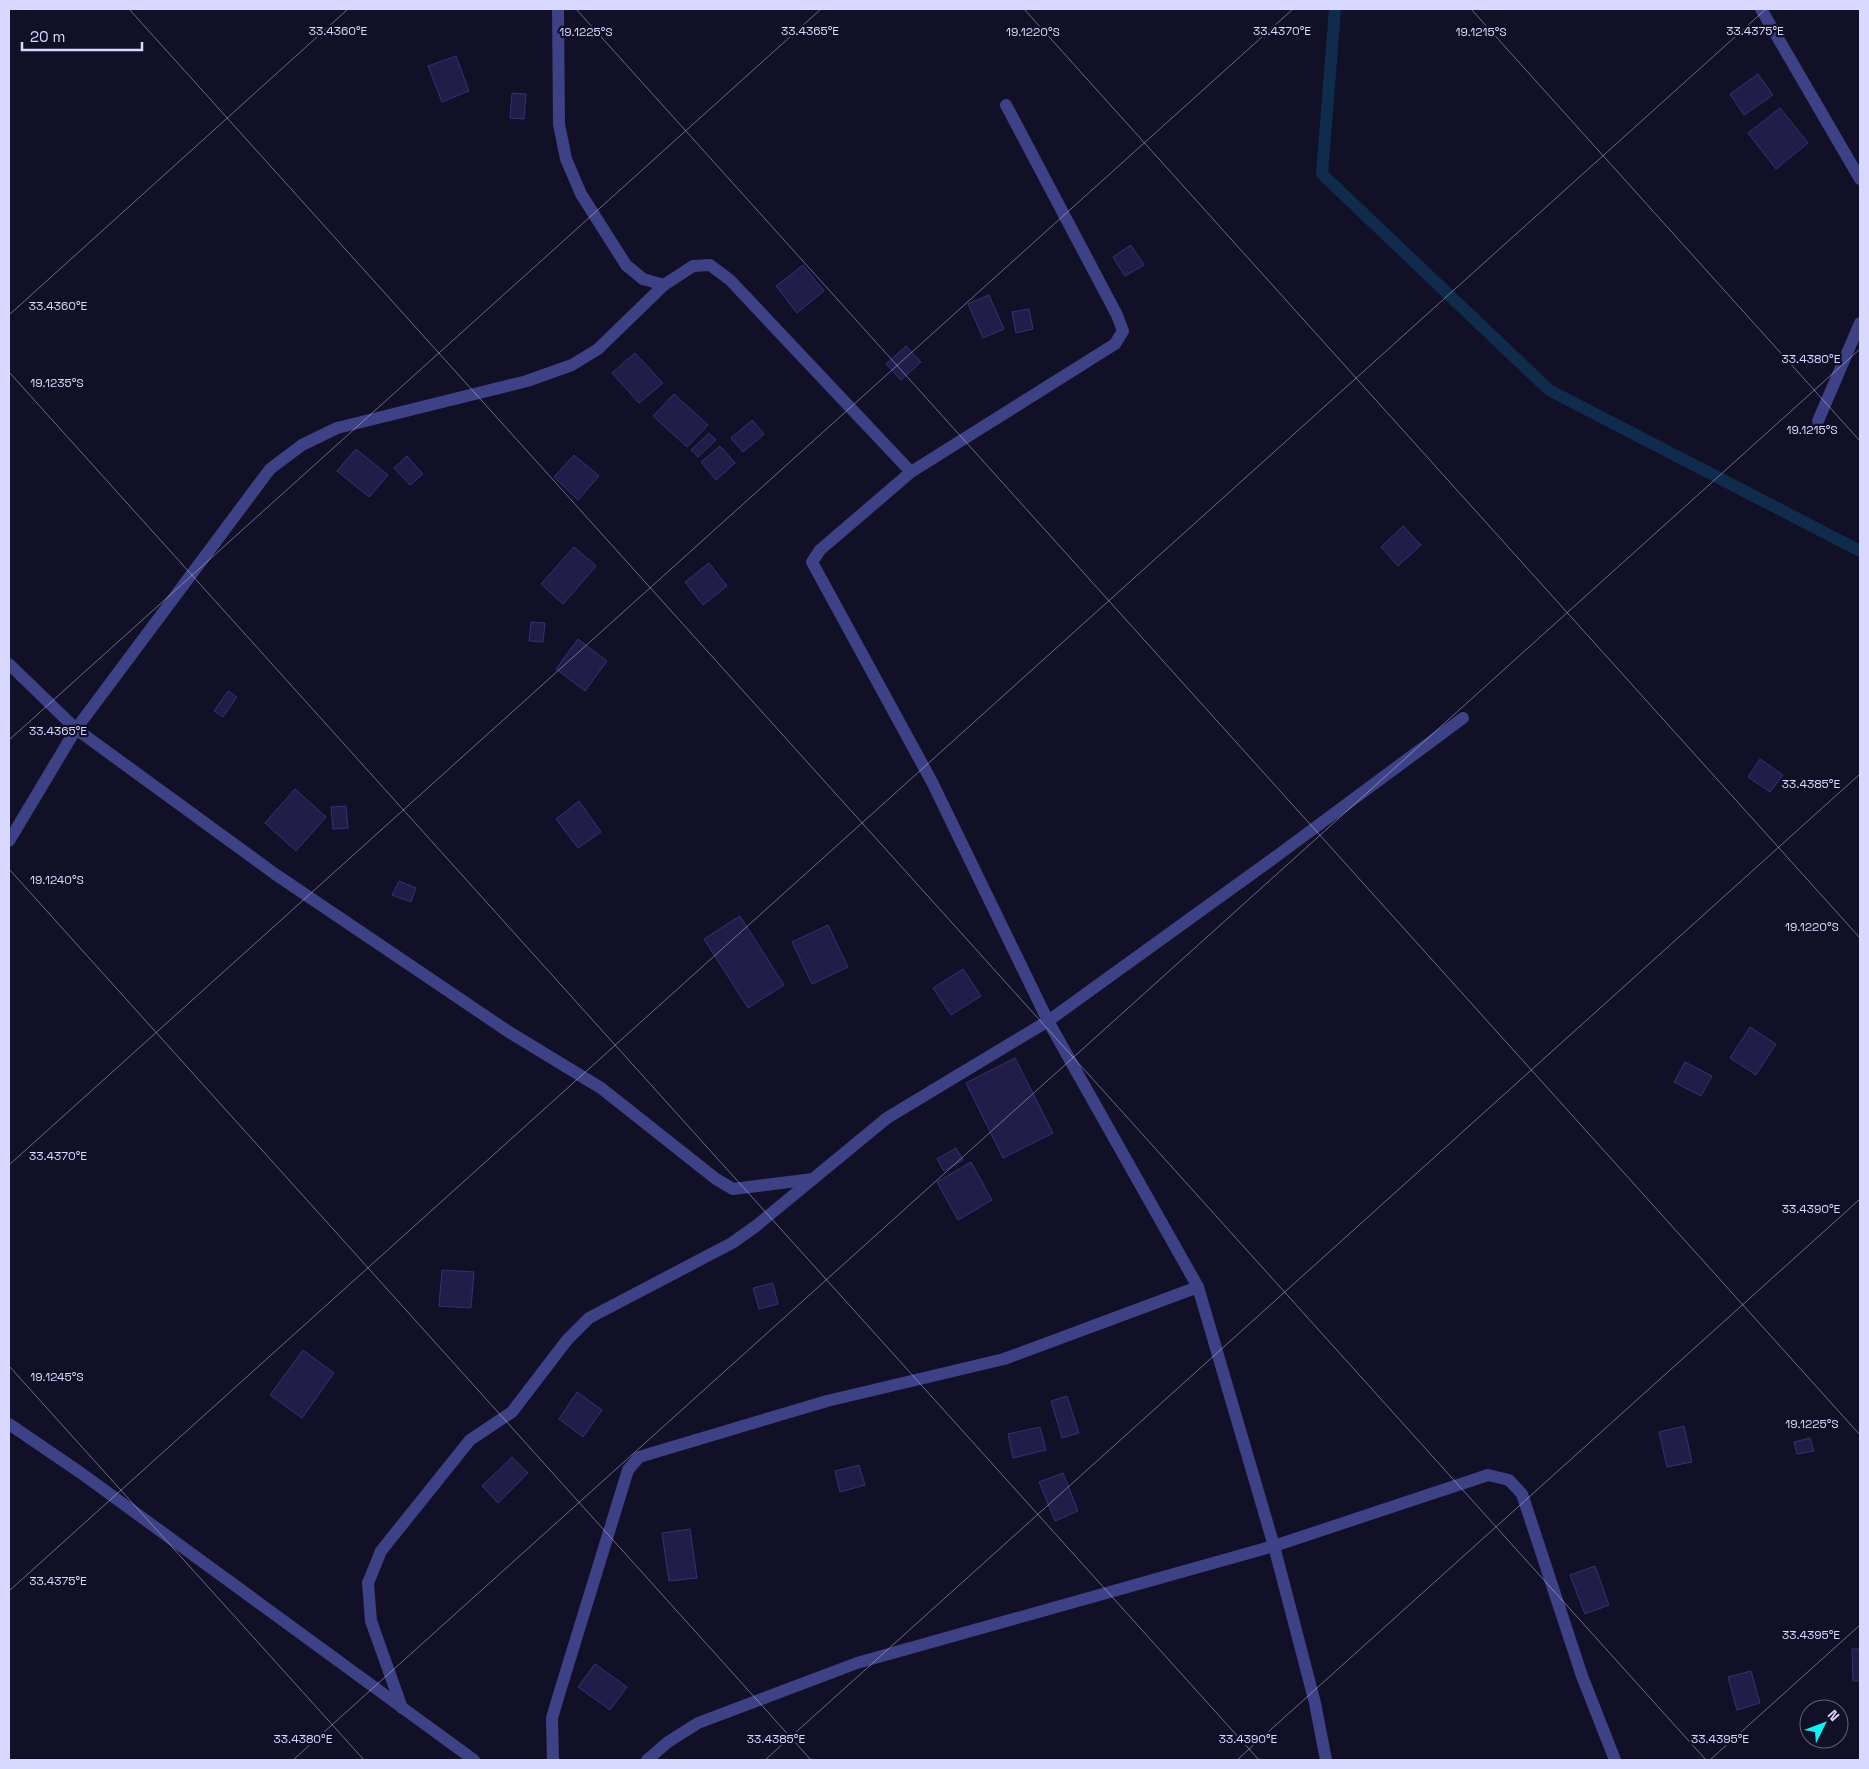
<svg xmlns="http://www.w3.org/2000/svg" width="1869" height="1769" font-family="'Space Grotesk',sans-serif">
<rect width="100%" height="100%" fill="#121027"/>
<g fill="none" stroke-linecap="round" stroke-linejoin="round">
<polyline stroke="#102c4c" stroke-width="12" points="1335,9 1322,174 1549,390 1860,551"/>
</g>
<g fill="#221d48" stroke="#373073">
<polygon points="456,56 469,91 442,102 428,66"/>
<polygon points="1758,74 1773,95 1744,115 1730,94"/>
<polygon points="512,93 526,94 524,119 510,118"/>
<polygon points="1780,108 1808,143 1776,169 1748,133"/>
<polygon points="1131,245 1144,265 1125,276 1113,257"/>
<polygon points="803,265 824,291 797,313 776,286"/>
<polygon points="989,295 1004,329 983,338 968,304"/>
<polygon points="1029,309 1033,329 1016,333 1012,312"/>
<polygon points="906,346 921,362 901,380 886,364"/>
<polygon points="635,353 663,383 639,403 612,373"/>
<polygon points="674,394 708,425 687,447 653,416"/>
<polygon points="752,420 764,434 743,452 731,438"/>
<polygon points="709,433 716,440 698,457 691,450"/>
<polygon points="720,446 735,463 716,480 701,462"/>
<polygon points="356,449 388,475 369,497 337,471"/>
<polygon points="574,455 599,476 578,500 554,477"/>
<polygon points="407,456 423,474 410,485 394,468"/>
<polygon points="1403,526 1421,545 1398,566 1381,547"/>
<polygon points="574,547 596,566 563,604 541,584"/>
<polygon points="709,563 727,586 703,605 685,582"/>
<polygon points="531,622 545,623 543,642 529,641"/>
<polygon points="578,639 607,661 585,691 556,669"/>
<polygon points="228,691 237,697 223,717 214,711"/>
<polygon points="1760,759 1783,775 1770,792 1748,777"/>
<polygon points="295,789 326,817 296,851 265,823"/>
<polygon points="579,801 601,832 578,848 556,819"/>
<polygon points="346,806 348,828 333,829 331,807"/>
<polygon points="399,881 416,888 411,902 392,895"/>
<polygon points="740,916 784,985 748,1008 704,939"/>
<polygon points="828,925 848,967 812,984 792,942"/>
<polygon points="963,969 981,996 951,1015 933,988"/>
<polygon points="1750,1027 1776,1044 1756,1075 1730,1058"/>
<polygon points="1015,1058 1053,1133 1003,1158 966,1083"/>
<polygon points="1685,1062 1712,1076 1701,1096 1674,1082"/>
<polygon points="956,1148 963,1160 944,1171 937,1159"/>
<polygon points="971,1162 992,1200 958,1220 937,1182"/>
<polygon points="442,1270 474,1272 471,1308 439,1306"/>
<polygon points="773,1283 778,1304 759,1309 753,1288"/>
<polygon points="303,1350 334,1373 302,1418 270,1395"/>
<polygon points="577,1392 602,1410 583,1437 559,1419"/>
<polygon points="1067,1396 1079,1433 1062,1438 1051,1401"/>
<polygon points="1684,1426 1692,1462 1667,1467 1659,1432"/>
<polygon points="1040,1427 1046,1450 1013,1458 1008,1434"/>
<polygon points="1810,1438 1814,1451 1797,1454 1794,1442"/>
<polygon points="512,1457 528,1473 498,1503 482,1486"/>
<polygon points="859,1465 865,1485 840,1492 835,1471"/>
<polygon points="1063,1473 1078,1511 1055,1521 1039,1482"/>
<polygon points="690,1529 697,1578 669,1581 662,1533"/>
<polygon points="1595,1566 1609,1605 1585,1614 1570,1575"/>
<polygon points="1852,1649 1860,1649 1860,1681 1853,1681"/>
<polygon points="595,1664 627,1687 610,1710 578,1687"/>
<polygon points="1751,1671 1760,1703 1737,1710 1728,1677"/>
</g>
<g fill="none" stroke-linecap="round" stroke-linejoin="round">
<g stroke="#3d4185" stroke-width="12">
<polyline points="558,9 559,124 566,159 581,194 626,265 643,279 664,285"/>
<polyline points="1761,9 1860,179"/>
<polyline points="1006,105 1117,315 1123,331 1115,344 911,472 820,550 812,562 932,782 1048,1021 1198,1287 1274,1546 1315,1703 1326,1760"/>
<polyline points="1818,421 1860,323"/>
<polyline points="9,664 76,729 275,874 509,1032 601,1088 716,1179 733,1189 813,1179"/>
<polyline points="9,841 76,729 270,469 302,445 337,428 527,381 572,365 598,349 664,285 693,266 710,265 730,280 911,472"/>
<polyline points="9,1424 81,1473 474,1760"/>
<polyline points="402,1708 371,1621 368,1583 381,1551 470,1440 512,1412 567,1340 589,1318 732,1243 756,1226 887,1118 1048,1021 1278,855 1463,718"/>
<polyline points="553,1760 552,1718 560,1691 628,1470 639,1457 827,1401 1004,1359 1198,1287"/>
<polyline points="647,1760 668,1742 698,1723 857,1663 1274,1546 1488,1475 1509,1480 1522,1494 1582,1676 1615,1760"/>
</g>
</g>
<path fill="none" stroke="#d9d8fe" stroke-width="1" stroke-opacity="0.45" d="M129 9 1706 1760M576 9 1860 1435M1024 9 1860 938M1471 9 1860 441M9 315 348 9M9 372 1259 1760M9 740 821 9M9 869 811 1760M9 1165 1293 9M9 1366 364 1760M9 1591 1766 9M293 1760 1860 349M765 1760 1860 774M1237 1760 1860 1199M1710 1760 1860 1625"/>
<g font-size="12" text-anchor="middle" fill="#d9d8fe" stroke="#121027" stroke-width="4.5" stroke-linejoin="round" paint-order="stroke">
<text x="338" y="35">33.4360°E</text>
<text x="810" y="35">33.4365°E</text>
<text x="1282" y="35">33.4370°E</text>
<text x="1755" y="35">33.4375°E</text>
<text x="586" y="36">19.1225°S</text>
<text x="1033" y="36">19.1220°S</text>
<text x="1481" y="36">19.1215°S</text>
<text x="58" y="310">33.4360°E</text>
<text x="1811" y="363">33.4380°E</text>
<text x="57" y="387">19.1235°S</text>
<text x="1812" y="434">19.1215°S</text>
<text x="58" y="735">33.4365°E</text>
<text x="1811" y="788">33.4385°E</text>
<text x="57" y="884">19.1240°S</text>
<text x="1812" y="931">19.1220°S</text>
<text x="58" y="1160">33.4370°E</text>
<text x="1811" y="1213">33.4390°E</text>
<text x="57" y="1381">19.1245°S</text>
<text x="1812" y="1428">19.1225°S</text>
<text x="58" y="1585">33.4375°E</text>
<text x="1811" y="1639">33.4395°E</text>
<text x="303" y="1743">33.4380°E</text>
<text x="776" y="1743">33.4385°E</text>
<text x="1248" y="1743">33.4390°E</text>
<text x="1720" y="1743">33.4395°E</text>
</g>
<rect width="1869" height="1769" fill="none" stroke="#d9d8fe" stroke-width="20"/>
<g transform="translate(1824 1724) rotate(48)"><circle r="24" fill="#121027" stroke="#62607d"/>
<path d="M0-4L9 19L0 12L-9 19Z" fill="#0af4f7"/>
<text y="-8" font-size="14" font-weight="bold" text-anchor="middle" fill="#d9d8fe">N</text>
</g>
<path d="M22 42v8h120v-8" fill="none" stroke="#d9d8fe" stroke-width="2.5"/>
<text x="30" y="42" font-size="15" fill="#d9d8fe" stroke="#121027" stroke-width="4" paint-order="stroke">20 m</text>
</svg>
